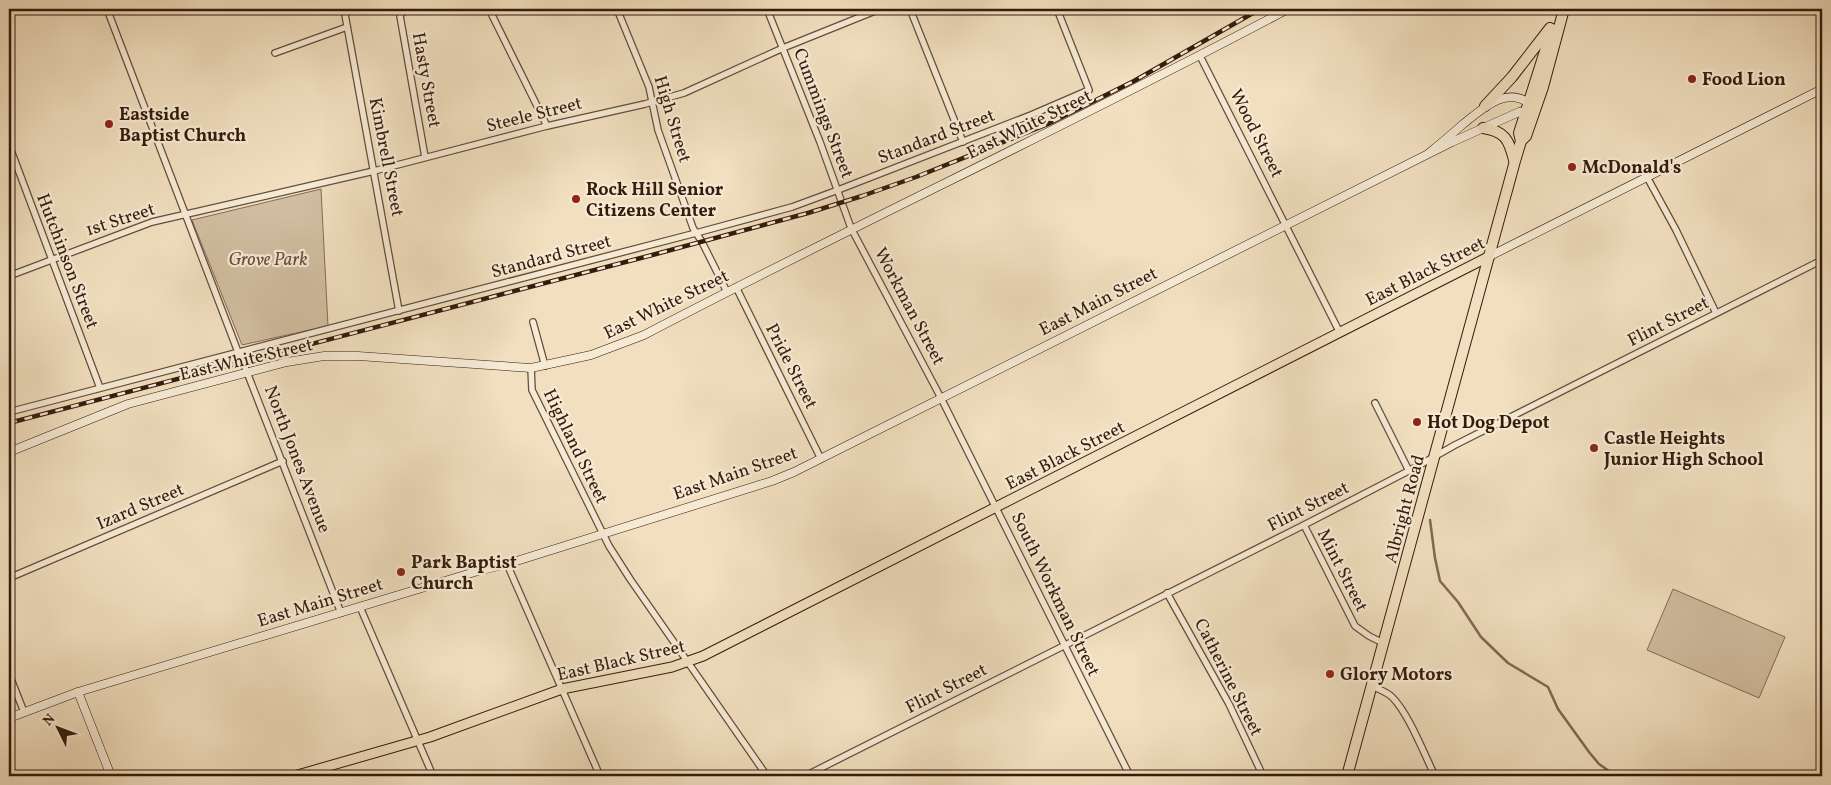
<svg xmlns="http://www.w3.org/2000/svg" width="1831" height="785" font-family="Vollkorn,serif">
<rect width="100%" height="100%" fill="#f1dfbf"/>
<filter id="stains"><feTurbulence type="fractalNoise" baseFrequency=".004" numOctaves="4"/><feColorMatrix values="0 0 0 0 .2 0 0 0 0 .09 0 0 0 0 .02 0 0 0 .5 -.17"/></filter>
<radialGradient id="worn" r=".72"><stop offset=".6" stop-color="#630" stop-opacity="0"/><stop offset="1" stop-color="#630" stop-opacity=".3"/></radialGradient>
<g fill="#d1bea1" stroke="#836c56">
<polygon points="321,189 328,326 242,345 192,220"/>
<polygon points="1673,589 1785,637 1759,698 1647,650"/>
</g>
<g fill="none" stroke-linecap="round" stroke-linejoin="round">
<polyline stroke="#7f6853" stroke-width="2.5" points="1430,520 1435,558 1440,581 1458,602 1481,637 1508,663 1548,687 1558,709 1589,752 1599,764 1616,776"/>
<g stroke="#644c39" stroke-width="8">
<g id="street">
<polyline points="107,9 238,352 243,362 341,613"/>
<polyline points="344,9 399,311"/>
<polyline points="405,9 400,16 425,157"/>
<polyline points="489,9 547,126"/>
<polyline points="617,9 649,87 658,130 693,228 702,242 727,292"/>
<polyline points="767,9 820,142 851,228 941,398 1130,776"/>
<polyline points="910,9 963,142"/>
<polyline points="275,53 347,27"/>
<polyline points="1200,56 1340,333"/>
<polyline points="9,145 100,388"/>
<polyline points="1647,177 1676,230 1716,313"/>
<polyline points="9,276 152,222 374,171 547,126 645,104 684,93 783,48 880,9"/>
<polyline points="736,287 821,459"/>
<polyline points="533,322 545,366"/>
<polyline points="531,368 532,390 609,546 630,579 767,776"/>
<polyline points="1375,403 1409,471"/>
<polyline points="9,412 696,233 792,207 838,190 1031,115 1089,90 1057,9"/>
<polyline points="1304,525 1355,626 1369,636 1383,643"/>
<polyline points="507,564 600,776"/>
<polyline points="9,578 283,461"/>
<polyline points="1167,593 1229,704 1263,776"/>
<polyline points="360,607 433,776"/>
<polyline points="9,674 24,712"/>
<path d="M1372 686C1378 689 1387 692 1392 697 1409 714 1424 754 1435 776"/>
<polyline points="805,776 1304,525 1416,467 1455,445 1822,260"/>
</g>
</g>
<g stroke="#351b0c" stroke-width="9">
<g id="secondary">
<path d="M1429 153C1440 144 1451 135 1462 125 1481 110 1507 84 1531 105"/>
<polyline points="1490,256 1822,89"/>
<path d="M9 452 128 404 287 362 324 356H358L531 368 591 355 644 335C858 223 1076 122 1288 9"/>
<polyline points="78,692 111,776"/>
<polyline points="9,718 78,692 478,571 507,564 772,481 794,472 1452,142 1519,112 1529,111"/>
</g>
</g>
<g stroke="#351b0c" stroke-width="11">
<polyline id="primary" points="294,776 430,737 562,689 672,667 703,656 1490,256"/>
</g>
<g stroke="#351b0c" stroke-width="12">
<g id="highway">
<polyline points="1485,106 1512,77 1550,28"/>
<path d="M1483 128C1505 131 1509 140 1514 160"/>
<polyline points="1521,141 1519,133 1552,29"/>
<polyline points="1347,776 1515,161 1521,141 1526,136 1543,87 1564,9"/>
</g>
</g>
<use href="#street" stroke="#f6ead5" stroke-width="5.5"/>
<use href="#secondary" stroke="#f6ead5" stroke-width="8"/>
<use href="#primary" stroke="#f1dfbf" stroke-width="9"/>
<use href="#highway" stroke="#f1dfbf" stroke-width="10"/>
<g stroke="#351b0c" stroke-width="4.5">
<polyline id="rail" points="9,423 656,254 808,213 862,196 916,177 1048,124 1134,81 1260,9"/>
</g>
<use href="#rail" stroke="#f6ead5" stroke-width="2.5" stroke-dasharray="8" stroke-linecap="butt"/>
</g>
<g fill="#8f2418" stroke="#f6ead5" stroke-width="2">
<circle cx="1692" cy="79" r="5"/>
<circle cx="109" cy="124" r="5"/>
<circle cx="1572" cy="167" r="5"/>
<circle cx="576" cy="199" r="5"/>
<circle cx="1417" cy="422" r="5"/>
<circle cx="1594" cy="448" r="5"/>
<circle cx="401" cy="572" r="5"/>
<circle cx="1330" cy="674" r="5"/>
</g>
<g text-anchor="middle" stroke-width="4.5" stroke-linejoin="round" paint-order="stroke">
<g font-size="18" font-weight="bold" fill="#351b0c" stroke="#f6ead5" text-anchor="start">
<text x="1702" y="85">Food Lion</text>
<text x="119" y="120">Eastside<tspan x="119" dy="21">Baptist Church</tspan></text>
<text x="1582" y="173">McDonald's</text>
<text x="586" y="195">Rock Hill Senior<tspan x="586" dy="21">Citizens Center</tspan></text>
<text x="1427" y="428">Hot Dog Depot</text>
<text x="1604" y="444">Castle Heights<tspan x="1604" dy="21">Junior High School</tspan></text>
<text x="411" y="568">Park Baptist<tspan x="411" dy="21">Church</tspan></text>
<text x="1340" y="680">Glory Motors</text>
</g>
<g font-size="18" fill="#351b0c" stroke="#f6ead5">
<text transform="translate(427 80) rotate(80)" y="6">Hasty Street</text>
<text transform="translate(824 113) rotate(69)" y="6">Cummings Street</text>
<text transform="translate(534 114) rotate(-14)" y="6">Steele Street</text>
<text transform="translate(673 119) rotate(73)" y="6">High Street</text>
<text transform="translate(1029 124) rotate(-26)" y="6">East White Street</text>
<text transform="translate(1257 133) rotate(63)" y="6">Wood Street</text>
<text transform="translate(936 136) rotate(-21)" y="6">Standard Street</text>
<text transform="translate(387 157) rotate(79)" y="6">Kimbrell Street</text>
<text transform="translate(120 219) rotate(-18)" y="6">1st Street</text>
<text transform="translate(551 256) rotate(-15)" y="6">Standard Street</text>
<text transform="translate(68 261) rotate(69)" y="6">Hutchinson Street</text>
<text transform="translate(1425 271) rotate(-27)" y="6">East Black Street</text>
<text transform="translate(1098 301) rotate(-27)" y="6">East Main Street</text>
<text transform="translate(666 304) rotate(-26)" y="6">East White Street</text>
<text transform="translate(910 306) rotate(62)" y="6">Workman Street</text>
<text transform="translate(1668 321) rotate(-27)" y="6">Flint Street</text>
<text transform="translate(246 359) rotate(-13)" y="6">East White Street</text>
<text transform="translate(792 366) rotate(63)" y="6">Pride Street</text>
<text transform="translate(576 446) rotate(64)" y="6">Highland Street</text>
<text transform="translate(1065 455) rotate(-27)" y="6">East Black Street</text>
<text transform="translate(298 459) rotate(69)" y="6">North Jones Avenue</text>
<text transform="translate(735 473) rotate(-19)" y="6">East Main Street</text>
<text transform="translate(140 506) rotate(-23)" y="6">Izard Street</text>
<text transform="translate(1308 506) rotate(-27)" y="6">Flint Street</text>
<text transform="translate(1404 509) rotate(-75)" y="6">Albright Road</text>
<text transform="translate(1343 570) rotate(63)" y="6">Mint Street</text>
<text transform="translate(1056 594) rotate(64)" y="6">South Workman Street</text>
<text transform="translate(320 602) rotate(-17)" y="6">East Main Street</text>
<text transform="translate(621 660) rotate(-13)" y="6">East Black Street</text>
<text transform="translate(1229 677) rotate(63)" y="6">Catherine Street</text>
<text transform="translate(946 688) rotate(-27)" y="6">Flint Street</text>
</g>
<g font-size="18" font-style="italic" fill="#644c39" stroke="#f6ead5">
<text x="268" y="265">Grove Park</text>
</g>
</g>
<rect width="1831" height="785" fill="none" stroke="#f1dfbf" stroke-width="30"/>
<rect x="10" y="10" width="1811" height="765" fill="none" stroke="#351b0c" stroke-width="2.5"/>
<rect x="15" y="15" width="1801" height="755" fill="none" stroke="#351b0c"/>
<g transform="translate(58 728) rotate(312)" stroke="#f6ead5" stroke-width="4" paint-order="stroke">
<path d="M0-4L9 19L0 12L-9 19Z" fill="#351b0c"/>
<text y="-8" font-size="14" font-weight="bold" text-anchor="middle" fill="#351b0c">N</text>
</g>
<rect width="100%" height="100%" filter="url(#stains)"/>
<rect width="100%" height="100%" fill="url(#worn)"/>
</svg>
